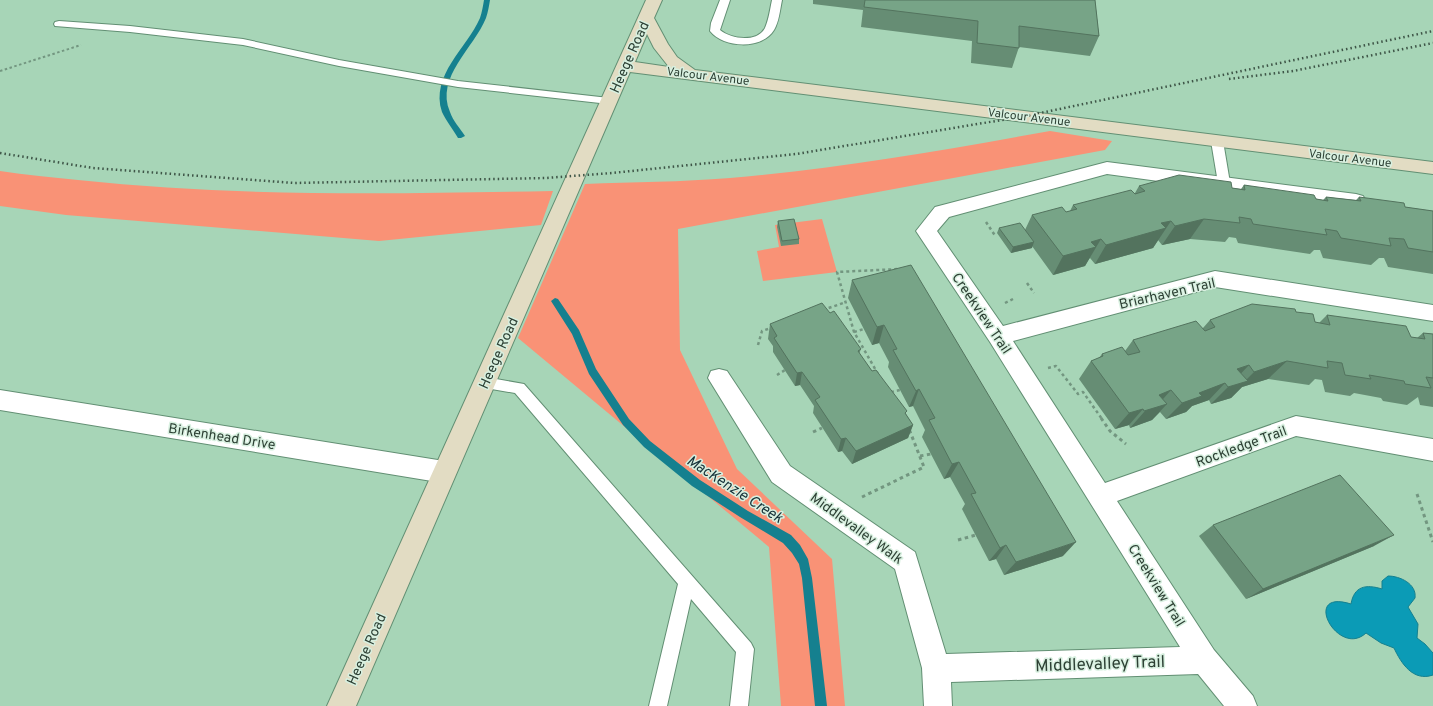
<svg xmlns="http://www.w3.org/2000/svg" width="1433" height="706" font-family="Overpass,sans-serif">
<rect width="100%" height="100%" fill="#a7d5b7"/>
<g fill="#f99276">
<path d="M1050 131 1112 141 1105 150 678 229 680 350 737 469 832 559 845 706H781L769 547 518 338 585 184C633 182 682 182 730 178 838 169 944 150 1050 131Z"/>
<path d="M0 171C26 175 52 177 78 180 236 197 395 194 553 191L541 225 379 241 66 215 0 206Z"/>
<polygon points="822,219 837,272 763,281 757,251 779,247 775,225"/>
</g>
<path fill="#0b9bb6" stroke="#15808f" d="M1388 576C1400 576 1417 584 1415 598L1408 607 1418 624 1417 638 1425 644 1433 653V675C1413 682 1401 663 1394 648L1381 643 1366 633C1338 659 1300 588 1351 604 1354 586 1366 584 1382 589V581Z"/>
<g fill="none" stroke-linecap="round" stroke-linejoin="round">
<g fill="#15808f" fill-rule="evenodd">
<path d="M484 0H490C489 6 488 12 486 18 474 48 435 77 450 112 453 121 460 128 465 136L461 138H458C453 129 446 121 442 112 430 75 467 48 480 18 482 12 483 6 484 0Z"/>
<polygon points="555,298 558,299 579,330 596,369 629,419 650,441 700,480 748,511 791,535 800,545 808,559 812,578 827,706 815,706 802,578 799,564 792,553 783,543 740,517 692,486 644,447 623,425 589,374 572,334 551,301"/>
</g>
<g stroke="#628f73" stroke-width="2">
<g id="lane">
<path d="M720 0H730L720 30C731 39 757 43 765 28 769 19 770 9 772 0H782C780 10 779 22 774 30 762 50 723 48 710 31L711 23Z"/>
<polygon points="59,21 130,26 243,39 339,60 458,81 609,98 614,101 609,104 458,87 339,66 243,45 130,32 55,26 54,24 55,22"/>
<polygon points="1217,137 1223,141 1230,183 1228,186 1220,186 1218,183 1211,141"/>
<polygon points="485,377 524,384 751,643 754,649 748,706 730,706 736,652 691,599 667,706 649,706 678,584 515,393 480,387 478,383 480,379"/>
</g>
</g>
<g stroke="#628f73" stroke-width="2">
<g id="street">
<polygon points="1107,162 1356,194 1363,196 1366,201 1363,206 1356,208 1107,174 949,217 937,231 1003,326 1215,271 1433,305 1433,321 1215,287 1013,341 1105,483 1296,416 1433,439 1433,461 1296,436 1117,501 1214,650 1253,696 1257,706 1224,706 1198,674 951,682 952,706 924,706 922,668 895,569 772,482 708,378 711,371 719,369 727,371 790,466 915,552 946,654 1180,647 990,342 916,231 935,207"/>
<polygon points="0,390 444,461 453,464 456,472 453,480 444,483 0,410"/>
</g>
</g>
<g stroke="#628f73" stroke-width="2">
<path id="secondary" d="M646 0H662L654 18 668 44 677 57 695 70 1433 162V174L630 72 356 706H327ZM647 34 654 48 669 67 635 62Z"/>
</g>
<polyline stroke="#739680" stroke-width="2" stroke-dasharray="2.5 2.5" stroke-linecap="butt" points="0,71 81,45"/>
<g stroke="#739680" stroke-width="2.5" stroke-dasharray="3 3" stroke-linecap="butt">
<polyline points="986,222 996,237"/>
<polyline points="1027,283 1034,293"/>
<polyline points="1005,303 1013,299"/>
<polyline points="823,310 846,302"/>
<polyline points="854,332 864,329"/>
<polyline points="758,345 762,331 771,328"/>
<polyline points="1048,368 1056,366 1078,394 1083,392 1102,419"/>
<polyline points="878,374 854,332 837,272 899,269"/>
<polyline points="777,375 785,370"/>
<polyline points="891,392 900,390"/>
</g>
<g stroke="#739680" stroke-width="3" stroke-dasharray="3.5 3.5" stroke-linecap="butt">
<polyline points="1101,418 1110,431 1126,444"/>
<polyline points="813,432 822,428"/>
<polyline points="920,456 931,454"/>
<polyline points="1417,494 1433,542"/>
<polyline points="862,497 924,467 909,429"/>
<polyline points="958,540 976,535"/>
</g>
<use href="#lane" fill="#fff" fill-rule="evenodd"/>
<use href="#street" fill="#fff" fill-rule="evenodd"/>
<use href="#secondary" fill="#e2dcc3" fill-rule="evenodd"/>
<g stroke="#3e5547" stroke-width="2.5" stroke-dasharray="1.5 3" stroke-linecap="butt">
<polyline points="1229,79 1293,71 1433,43"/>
<polyline points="0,153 93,168 294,183 546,178 612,173 796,154 1026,116 1433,31"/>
</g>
</g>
<g fill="#668d74">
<polygon points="813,0 1095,0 1099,36 1090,56 1019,47 1012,68 971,63 972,41 861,27 863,10 813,4"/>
<polygon points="1244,185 1323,200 1326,197 1356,200 1359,197 1405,207 1433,211 1433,274 1388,267 1384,258 1379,258 1371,265 1323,258 1320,250 1314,250 1310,254 1238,243 1236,238 1229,237 1225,242 1190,239 1162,245 1158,240 1153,248 1095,264 1090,258 1089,259 1085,266 1053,275 1032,246 1032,248 1011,253 997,233 999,228 1025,230 1032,215 1066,212 1070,211 1073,205 1135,193 1139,186 1232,188 1241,189"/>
<polygon points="778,221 799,239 799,244 781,246 777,227"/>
<polygon points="852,280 1063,556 1004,575 996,559 989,561 962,509 965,504 950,477 944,479 922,437 925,430 913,406 909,407 888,367 889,362 879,343 872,345 848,298"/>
<polygon points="1296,312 1315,322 1319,323 1327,315 1411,337 1417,338 1423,333 1433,334 1433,407 1420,405 1418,397 1407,405 1383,401 1381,398 1354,393 1350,396 1325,392 1322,380 1315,379 1309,385 1268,379 1242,387 1231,398 1211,404 1209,400 1192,406 1186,412 1166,419 1160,412 1152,420 1130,428 1129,425 1115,429 1079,379 1091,361 1099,358 1102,354 1125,351 1133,340 1203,328 1210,320"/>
<polygon points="770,324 861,349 859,354 872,371 906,414 913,425 908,438 852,464 842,451 838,452 813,413 814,406 800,385 795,386 773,352 773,346 768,339"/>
<polygon points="1213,525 1374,546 1246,599 1199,536"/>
</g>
<g fill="#53735e">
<polygon points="1204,219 1190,239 1162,245 1175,226"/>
<polygon points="1171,221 1153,248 1095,264 1106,245 1161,223"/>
<polygon points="1101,239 1085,266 1053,275 1063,256 1091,242"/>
<polygon points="1034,242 1032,248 1011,253 1013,247"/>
<polygon points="884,325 879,343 872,345 877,327"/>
<polygon points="1287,361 1268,379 1242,387 1231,398 1211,404 1228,387 1244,382 1254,372"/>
<polygon points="1249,365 1232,383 1225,383 1209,400 1192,406 1186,412 1166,419 1182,403 1237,369"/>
<polygon points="802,372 800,385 795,386 797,373"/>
<polygon points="919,389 913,406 909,407 916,391"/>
<polygon points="1171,390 1156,407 1167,404 1152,420 1130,428 1159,395"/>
<polygon points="1143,409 1129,425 1115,429 1129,413"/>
<polygon points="913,425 908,438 852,464 856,451"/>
<polygon points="846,438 842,451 838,452 841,439"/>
<polygon points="959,462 950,477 944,479 952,464"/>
<polygon points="1394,535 1374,546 1246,599 1263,589"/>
<polygon points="1076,542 1063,556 1004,575 1016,562"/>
<polygon points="1006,545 996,559 989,561 1000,548"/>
</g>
<g fill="#77a487" stroke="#53735e">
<polygon points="865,0 1095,0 1099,36 1019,26 1019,48 977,43 978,21 864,7"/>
<polygon points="1179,175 1231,182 1232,188 1245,190 1244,185 1314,195 1316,199 1328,201 1326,197 1361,201 1359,197 1404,203 1405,207 1433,211 1433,252 1408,248 1404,239 1389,238 1391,246 1341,238 1337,231 1325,229 1327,235 1253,224 1251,219 1239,217 1240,223 1204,219 1175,226 1171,221 1161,223 1166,228 1106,245 1101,239 1091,242 1096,247 1063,256 1032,215 1062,207 1066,212 1077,209 1073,205 1131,190 1135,194 1145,191 1139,186"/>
<polygon points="794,219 799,239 782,241 778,221"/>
<polygon points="1020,223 1034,242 1013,247 999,228"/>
<polygon points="911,265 1076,542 1016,562 1006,545 1000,548 971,494 976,493 959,462 952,464 929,420 935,418 919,389 916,391 893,350 897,349 884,325 877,327 852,280"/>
<polygon points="822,303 830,313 834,311 861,349 858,351 872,371 876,370 885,382 907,411 905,413 913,425 856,451 846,438 841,439 815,400 820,397 802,372 797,373 774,338 777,336 770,324"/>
<polygon points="1252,304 1295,309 1296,312 1313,314 1315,322 1330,325 1327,315 1406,326 1411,337 1425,339 1423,333 1433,334 1433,378 1426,377 1431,388 1405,384 1404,381 1369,375 1371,379 1345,375 1342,363 1327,361 1328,368 1287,361 1254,372 1249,365 1237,369 1248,381 1228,387 1225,383 1199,393 1202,396 1182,403 1171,390 1159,395 1167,404 1144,411 1143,409 1129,413 1091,361 1103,356 1102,354 1122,347 1128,355 1140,352 1133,340 1196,321 1205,331 1215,327 1210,320"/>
<polygon points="1340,475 1394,535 1263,589 1213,525"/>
</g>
<g text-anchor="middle" stroke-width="3" stroke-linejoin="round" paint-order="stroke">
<g font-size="12" fill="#2d4034" stroke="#d8f0e0">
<text transform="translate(708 76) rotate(7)" y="4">Valcour Avenue</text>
<text transform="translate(1029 117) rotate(7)" y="4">Valcour Avenue</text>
<text transform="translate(1350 158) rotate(7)" y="4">Valcour Avenue</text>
</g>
<g font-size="14" fill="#2d4034" stroke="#d8f0e0">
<text transform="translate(629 57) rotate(-66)" y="5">Heege Road</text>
<text transform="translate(1167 293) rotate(-13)" y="5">Briarhaven Trail</text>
<text transform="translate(982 313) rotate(56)" y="5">Creekview Trail</text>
<text transform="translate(498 353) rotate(-66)" y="5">Heege Road</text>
<text transform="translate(222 436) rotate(9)" y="5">Birkenhead Drive</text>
<text transform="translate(1241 446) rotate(-20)" y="5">Rockledge Trail</text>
<text transform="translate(857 528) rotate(36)" y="5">Middlevalley Walk</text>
<text transform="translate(1157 585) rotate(58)" y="5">Creekview Trail</text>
<text transform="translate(366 649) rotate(-66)" y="5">Heege Road</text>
</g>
<g font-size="15" font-style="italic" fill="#173138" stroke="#d8f0e0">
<text transform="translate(735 489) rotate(33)" y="5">MacKenzie Creek</text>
</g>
<g font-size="17" fill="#2d4034" stroke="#d8f0e0">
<text transform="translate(1100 663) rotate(-2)" y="6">Middlevalley Trail</text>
</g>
</g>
</svg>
